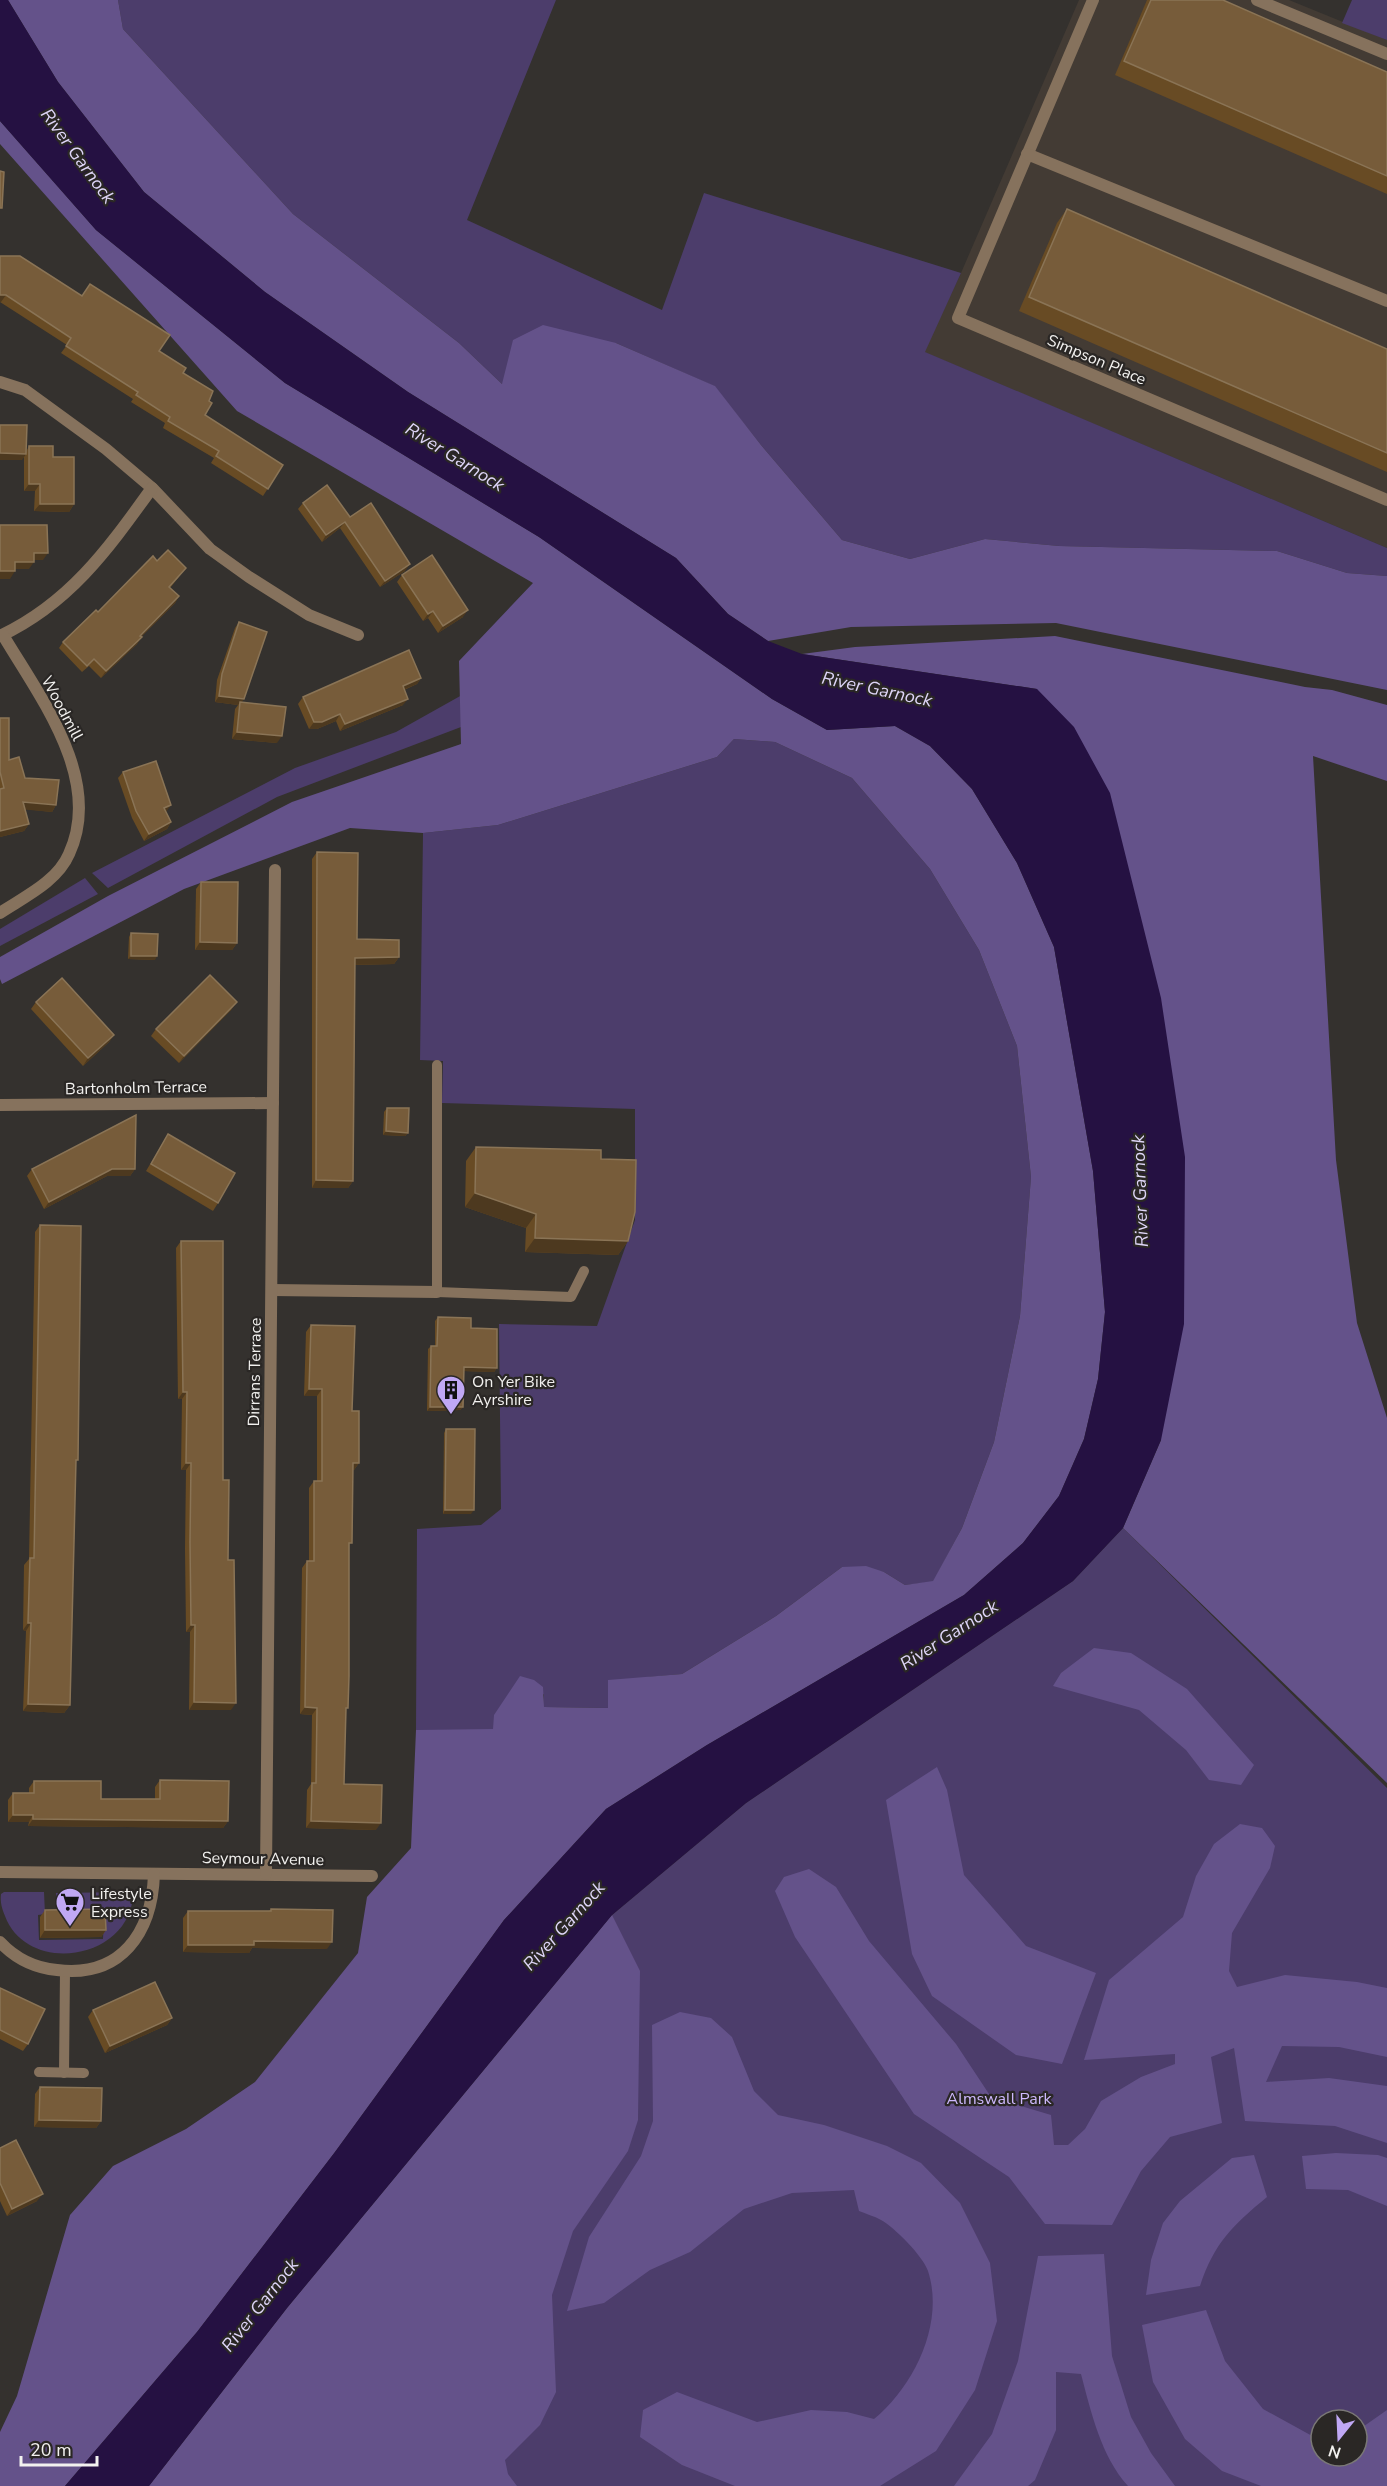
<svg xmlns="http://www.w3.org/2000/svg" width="1387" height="2486" font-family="'Nunito Sans',sans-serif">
<rect width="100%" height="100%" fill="#34312e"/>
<polygon fill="#433b34" points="1079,0 1289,0 1387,40 1387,548 924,352 961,273"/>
<g fill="#4c3d6b" fill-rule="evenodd">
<polygon points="118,0 556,0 467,220 662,310 704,193 961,273 925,352 1387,548 1387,576 1347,573 1277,551 1059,546 985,539 910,559 842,540 761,445 714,386 616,343 502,384 459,343 293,214 123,29"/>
<polygon points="1352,0 1387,0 1387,40 1342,23"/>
<polygon points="462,695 461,727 277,797 108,888 92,873 295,768 396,732"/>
<polygon points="734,739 775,742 852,778 930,869 979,950 1017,1046 1031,1177 1020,1316 994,1442 962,1528 933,1582 905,1585 884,1572 842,1567 776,1616 682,1674 648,1677 608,1708 543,1707 544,1694 494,1729 493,1736 416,1730 417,1529 481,1525 501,1509 499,1324 597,1326 635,1220 635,1109 442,1103 443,1061 420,1060 423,833 498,825 717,757"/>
<polygon points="85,878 98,894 0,946 0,929"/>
<path d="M1123 1528 1387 1788V2486H149L612 1915 746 1803 1073 1581ZM1321 2420H1357V2456H1321Z"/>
<path d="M4 1892H44L45 1914 38 1915 39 1940 103 1939 104 1914H57L56 1893 128 1892 133 1897C127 1961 27 1975 5 1916 2 1909 0 1902 1 1894Z"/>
</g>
<g fill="#64528a">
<polygon points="8,0 118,0 123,29 293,214 459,343 502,384 513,340 543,325 616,343 715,386 761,445 842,540 910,559 985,539 1059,546 1277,551 1347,573 1387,576 1387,690 1056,623 851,627 768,641 728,614 676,558 408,392 265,292 144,192 58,82"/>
<polygon points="0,121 96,230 285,383 539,537 772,699 827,730 895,726 930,746 972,789 1017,863 1054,947 1093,1171 1105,1312 1098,1379 1084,1439 1059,1496 1023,1543 964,1595 707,1745 606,1809 504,1920 335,2152 197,2332 65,2486 0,2486 0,2432 17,2396 70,2215 113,2166 186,2129 255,2082 358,1953 367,1897 411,1848 416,1730 493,1729 494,1715 520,1676 534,1680 543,1687 544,1707 608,1708 608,1680 682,1674 776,1616 842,1567 866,1566 884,1572 905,1585 933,1581 962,1528 994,1442 1020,1316 1031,1177 1017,1046 979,950 930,869 852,778 775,742 734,739 717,757 498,825 423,833 350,828 184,889 2,984 0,979 0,957 108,896 292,802 461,744 459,661 533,583 237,411 0,144"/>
<polygon points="1055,636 1305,687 1332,690 1387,705 1387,781 1313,756 1336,1160 1357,1323 1387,1418 1387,1783 1123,1528 1161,1440 1037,689 802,654 855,647"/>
<polygon points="1094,1648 1131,1653 1187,1689 1254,1765 1241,1785 1209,1780 1186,1750 1139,1710 1053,1686 1061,1673"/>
<polygon points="937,1767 947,1790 964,1875 1026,1946 1096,1973 1062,2064 1016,2055 932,1996 912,1954 886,1800"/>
<polygon points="1240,1824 1262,1828 1275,1846 1270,1868 1232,1933 1229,1971 1237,1987 1285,1975 1357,1982 1387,1988 1387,2057 1339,2047 1282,2046 1266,2082 1329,2078 1387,2086 1387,2143 1335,2126 1245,2121 1234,2048 1211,2057 1222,2123 1170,2137 1141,2171 1112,2225 1045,2224 1009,2177 914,2114 795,1937 775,1891 784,1877 809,1869 836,1887 869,1941 956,2044 991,2097 1051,2115 1054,2145 1068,2145 1085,2129 1101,2101 1141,2077 1175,2064 1175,2054 1084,2060 1109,1980 1183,1917 1196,1876 1214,1844"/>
<polygon points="612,1915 640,1971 638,2120 628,2151 573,2231 552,2295 556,2392 540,2425 505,2460 508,2474 517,2486 149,2486 287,2308"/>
<path d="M680 2012 711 2018 732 2037 754 2091 778 2115 824 2125 887 2146 921 2163 960 2203 990 2263 997 2321 975 2390 936 2451 880 2486H735L682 2465 640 2437 643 2410 677 2392 757 2422 811 2410 847 2412 874 2419C914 2386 945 2323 928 2271 923 2256 894 2227 881 2220 874 2216 866 2214 859 2211L854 2190 792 2193 744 2209 690 2252 650 2270 604 2303 567 2311 589 2237 641 2156 653 2121 652 2025Z"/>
<polygon points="1336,2153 1378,2155 1387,2158 1387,2206 1348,2190 1306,2189 1302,2156"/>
<path d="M1254 2155 1267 2197C1233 2225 1214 2243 1200 2286L1146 2295 1151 2260 1163 2223 1180 2201 1232 2158Z"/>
<path d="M1104 2254 1112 2356 1131 2417 1151 2453 1175 2486H1128C1101 2456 1091 2412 1081 2374L1056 2372V2430L1035 2480 1028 2486H954L992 2434 1018 2361 1038 2256Z"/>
<polygon points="1206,2310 1225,2361 1263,2409 1314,2437 1321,2436 1321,2456 1357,2456 1357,2431 1387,2410 1387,2486 1261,2486 1222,2471 1185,2439 1153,2382 1142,2325"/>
</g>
<polygon fill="#251142" points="0,0 8,0 58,82 144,192 265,292 408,392 676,558 728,614 768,641 802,654 1037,689 1074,727 1110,793 1161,998 1185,1157 1184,1324 1161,1440 1123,1528 1073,1581 746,1803 612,1915 287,2308 149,2486 65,2486 197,2332 335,2152 504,1920 606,1809 707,1745 964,1595 1023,1543 1059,1496 1084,1439 1098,1379 1105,1312 1093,1171 1054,947 1017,863 972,789 930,746 895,726 827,730 772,699 539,537 285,383 96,230 0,121"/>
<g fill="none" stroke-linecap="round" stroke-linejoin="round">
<g stroke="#86725d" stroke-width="10">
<polyline points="437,1065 437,1292 571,1297 584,1271"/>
<polyline points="39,2072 84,2073"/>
<polyline points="64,2073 65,1971"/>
</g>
<g stroke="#86725d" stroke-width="12">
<polyline points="1093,0 958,318 1387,500"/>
<polyline points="1257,0 1387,54"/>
<polyline points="1027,154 1387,301"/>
<polyline points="0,382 25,390 106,449 152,488 210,549 249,577 309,615 358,635"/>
<path d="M0 636C70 603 108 549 152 488"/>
<path d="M0 913C24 897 57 882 69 854 104 779 39 696 3 635"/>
<polyline points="0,1105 273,1103"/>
<polyline points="272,1290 437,1292"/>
<polyline points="0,1872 372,1876"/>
<polyline points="266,1874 275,870"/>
<path d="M0 1942C15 1958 35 1968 57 1970 121 1978 152 1933 154 1874"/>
</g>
</g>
<g fill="#684b24">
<polygon points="1147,0 1223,0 1387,72 1387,194 1115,75"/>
<polygon points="1067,209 1387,349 1387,472 1019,311 1057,223"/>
<polygon points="0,256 159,351 183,373 209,401 205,415 283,465 263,496 211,463 214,458 163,428 165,423 131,402 133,399 61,353 67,345 0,302"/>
<polygon points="29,446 53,457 74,504 69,512 34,511 35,491 24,491 24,457 22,460"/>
<polygon points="303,503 350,517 405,571 380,587 340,528 322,542 298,509"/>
<polygon points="157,561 186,568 170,588 179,596 175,603 141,637 137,644 101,678 89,666 82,672 59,648 63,642"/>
<polygon points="402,575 463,617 438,633 428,618 423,621 397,582"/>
<polygon points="239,622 242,702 277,743 232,739 235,709 238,705 215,702 217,680 235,628"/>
<polygon points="421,678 417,684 404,690 403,705 340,731 336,721 317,729 309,729 298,704 303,697"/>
<polygon points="0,718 9,760 25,778 56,805 52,812 25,809 29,824 24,831 0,837"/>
<polygon points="123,772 171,822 167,829 144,841 132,818 118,778"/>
<polygon points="317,852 357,939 399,957 394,964 355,965 353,1181 348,1188 312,1188 312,859"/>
<polygon points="201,882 237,943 232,950 195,950 196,889"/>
<polygon points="131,933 155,960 128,959 129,937"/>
<polygon points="36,1002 114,1035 109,1042 83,1066 31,1009"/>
<polygon points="232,1009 179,1063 151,1036 156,1029"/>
<polygon points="387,1108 408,1133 405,1136 383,1135 384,1112"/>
<polygon points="168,1134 218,1203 213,1211 146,1171"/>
<polygon points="476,1147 601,1159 628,1241 618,1255 525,1252 526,1228 465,1207 466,1161"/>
<polygon points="32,1169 135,1169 130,1176 107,1176 44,1209 27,1176"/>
<polygon points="40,1225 75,1464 70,1705 64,1713 23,1711 26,1631 23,1630 24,1565 29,1559 35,1232"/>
<polygon points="181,1241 223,1480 228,1560 231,1710 189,1710 190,1632 186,1632 185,1549 186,1470 181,1470 182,1399 178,1399 176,1248"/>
<polygon points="438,1317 471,1328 497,1368 494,1372 464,1371 463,1407 460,1410 427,1411 428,1349 431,1346 435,1346 435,1321"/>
<polygon points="311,1325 352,1411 359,1463 354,1470 352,1470 349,1548 344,1784 376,1830 306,1828 307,1790 311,1784 312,1715 300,1714 302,1568 307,1561 309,1561 309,1488 314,1481 317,1481 317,1396 304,1396 306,1332"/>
<polygon points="446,1429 471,1514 443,1514 444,1433"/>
<polygon points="160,1780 228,1821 223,1828 28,1826 29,1822 8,1822 8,1800 13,1793 29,1793 29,1788 34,1781 101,1799 155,1799 155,1787"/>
<polygon points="271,1909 327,1949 252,1948 249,1953 183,1952 183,1918 188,1911 269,1911"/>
<polygon points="45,1910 106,1930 101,1937 40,1938 40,1917"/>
<polygon points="0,1988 28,2044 23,2051 0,2039"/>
<polygon points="93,2010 172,2018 167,2025 105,2053 88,2017"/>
<polygon points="40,2087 101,2121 96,2128 34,2127 35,2094"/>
<polygon points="0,2148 37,2201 7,2216 0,2201"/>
</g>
<g fill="#4d391f">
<polygon points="0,295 6,295 1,302 0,302"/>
<polygon points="0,453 26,454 22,460 0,460"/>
<polygon points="29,484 40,484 35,491 24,491"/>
<polygon points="40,504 74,504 69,512 34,511"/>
<polygon points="345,522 340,528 322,542 326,535"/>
<polygon points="34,553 48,553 43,560 29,560"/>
<polygon points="15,562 34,562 29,569 10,569"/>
<polygon points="410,564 405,571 380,587 385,581"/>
<polygon points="0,571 15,571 10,579 0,579"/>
<polygon points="179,596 175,603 136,642 140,636"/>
<polygon points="468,610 463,617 438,633 443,626"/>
<polygon points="433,611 428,618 423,621 428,614"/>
<polygon points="142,637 137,644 101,678 106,671"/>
<polygon points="421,678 417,684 398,692 403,686"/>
<polygon points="219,696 244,699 240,705 240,702 238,705 215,702"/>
<polygon points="408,699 403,705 340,731 345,724"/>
<polygon points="340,714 336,721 317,729 309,729 314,722"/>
<polygon points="237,732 282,736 277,743 232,739"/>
<polygon points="23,802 56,805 52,812 19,809"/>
<polygon points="171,805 166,812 164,808"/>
<polygon points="171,822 167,829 144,841 149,834"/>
<polygon points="29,824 24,831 0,837 0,831"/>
<polygon points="200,942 237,943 232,950 195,950"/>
<polygon points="131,956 157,956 155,960 128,959"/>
<polygon points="399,957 394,964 350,965 355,958"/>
<polygon points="237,1002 232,1009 179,1063 184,1056"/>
<polygon points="114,1035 109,1042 83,1066 88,1058"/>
<polygon points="386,1131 408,1133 405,1136 383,1135"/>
<polygon points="112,1169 135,1169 130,1176 107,1176 44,1209 49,1202"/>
<polygon points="316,1180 353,1181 348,1188 312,1188"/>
<polygon points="475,1193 536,1214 526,1228 465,1207"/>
<polygon points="535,1238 628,1241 618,1255 525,1252"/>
<polygon points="464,1367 497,1368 494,1372 461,1371"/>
<polygon points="309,1389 322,1389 317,1396 304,1396"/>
<polygon points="183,1392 187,1392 182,1399 178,1399"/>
<polygon points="430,1407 463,1407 460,1410 427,1411"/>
<polygon points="186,1463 191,1463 186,1470 181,1470"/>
<polygon points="353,1463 359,1463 354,1470 348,1470"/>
<polygon points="445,1510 474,1510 471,1514 443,1514"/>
<polygon points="28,1623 31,1623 26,1631 23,1630"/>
<polygon points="191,1625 195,1625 190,1632 186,1632"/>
<polygon points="194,1702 236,1703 231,1710 189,1710"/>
<polygon points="28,1704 70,1705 64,1713 23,1711"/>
<polygon points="305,1707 317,1708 312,1715 300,1714"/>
<polygon points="13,1815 33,1815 29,1822 8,1822"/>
<polygon points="33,1819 228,1821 223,1828 28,1826"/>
<polygon points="311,1821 381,1823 376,1830 306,1828"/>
<polygon points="45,1930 106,1930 101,1937 40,1938"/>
<polygon points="254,1941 332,1942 327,1949 252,1948 249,1953 183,1952 188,1945"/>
<polygon points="172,2018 167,2025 105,2053 110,2046"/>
<polygon points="39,2120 101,2121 96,2128 34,2127"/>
<polygon points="43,2194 37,2201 7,2216 12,2209"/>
</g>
<g fill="#775c3a" stroke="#8a7456" stroke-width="1.5">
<polygon points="1151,0 1223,0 1387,72 1387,176 1124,61"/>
<polygon points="0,171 4,172 2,208 0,208"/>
<polygon points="1067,209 1387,349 1387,453 1029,297"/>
<polygon points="0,256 20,256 82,296 90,284 170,335 159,351 186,368 183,373 213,391 209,401 212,403 205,415 283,465 268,489 216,456 219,451 168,421 170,417 136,395 138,392 66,346 71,338 6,295 0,295"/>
<polygon points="0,425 27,425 26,454 0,453"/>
<polygon points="29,446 53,446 53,457 74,457 74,504 40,504 40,484 29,484"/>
<polygon points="327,485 350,517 371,503 410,564 385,581 345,522 326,535 303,503"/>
<polygon points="0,525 47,525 48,553 34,553 34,562 15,562 15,571 0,571"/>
<polygon points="168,550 186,568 169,587 179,596 140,636 142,637 106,671 94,659 87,666 63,642 96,610 98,612 153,556 157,561"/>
<polygon points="432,555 468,610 443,626 433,611 428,614 402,575"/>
<polygon points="239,622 267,632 244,699 219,696 222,674"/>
<polygon points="409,650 421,678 403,686 408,699 345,724 340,714 322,722 314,722 303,697"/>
<polygon points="240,702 286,707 282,736 237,732"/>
<polygon points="0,718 9,718 9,760 19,757 25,778 59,780 56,805 23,802 29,824 0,831 0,789 4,788 0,772"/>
<polygon points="156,761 171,805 164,808 171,822 149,834 136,811 123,772"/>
<polygon points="317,852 358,853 357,939 399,940 399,957 355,958 353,1181 316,1180"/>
<polygon points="201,882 238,882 237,943 200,942"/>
<polygon points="131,933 158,934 157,956 131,956"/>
<polygon points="210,975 237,1002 184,1056 156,1029"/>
<polygon points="62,978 114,1035 88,1058 36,1002"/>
<polygon points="387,1108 409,1108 408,1133 386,1131"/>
<polygon points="136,1115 135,1169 112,1169 49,1202 32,1169"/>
<polygon points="168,1134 235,1173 218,1203 151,1164"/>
<polygon points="476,1147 601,1150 601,1159 636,1160 635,1212 628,1241 535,1238 536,1214 475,1193"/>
<polygon points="40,1225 81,1226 78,1460 76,1460 70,1705 28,1704 31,1623 28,1623 30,1558 34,1558"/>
<polygon points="181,1241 223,1241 223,1480 229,1480 228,1560 234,1560 236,1703 194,1702 195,1625 191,1625 190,1542 191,1463 186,1463 187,1392 183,1392"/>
<polygon points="438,1317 471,1318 471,1328 497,1329 497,1368 464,1367 463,1407 430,1407 431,1346 437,1346"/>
<polygon points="311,1325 355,1326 352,1411 359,1411 359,1463 353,1463 352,1543 349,1543 349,1676 348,1708 346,1708 344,1784 382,1785 381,1823 311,1821 312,1783 316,1783 317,1708 305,1707 307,1561 314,1561 314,1481 322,1481 322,1389 309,1389"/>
<polygon points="446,1429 475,1429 474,1510 445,1510"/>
<polygon points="160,1780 229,1781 228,1821 33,1819 33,1815 13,1815 13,1793 34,1793 34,1781 101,1781 101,1799 160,1799"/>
<polygon points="105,1909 106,1930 45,1930 45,1910"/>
<polygon points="271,1909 333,1910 332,1942 254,1941 254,1945 188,1945 188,1911 271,1911"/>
<polygon points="155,1982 172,2018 110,2046 93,2010"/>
<polygon points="0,1988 45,2009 28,2044 0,2030"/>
<polygon points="40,2087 102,2088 101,2121 39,2120"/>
<polygon points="16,2140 43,2194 12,2209 0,2183 0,2148"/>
</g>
<defs>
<g id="building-pin" transform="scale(1.5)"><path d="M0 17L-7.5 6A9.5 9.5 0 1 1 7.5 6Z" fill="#c0a8f4" stroke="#2a2725"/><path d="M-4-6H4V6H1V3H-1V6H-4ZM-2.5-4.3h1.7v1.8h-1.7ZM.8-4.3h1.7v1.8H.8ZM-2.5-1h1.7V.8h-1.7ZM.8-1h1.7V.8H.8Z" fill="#111"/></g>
<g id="supermarket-pin" transform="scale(1.5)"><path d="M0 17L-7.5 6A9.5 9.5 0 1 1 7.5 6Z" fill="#c0a8f4" stroke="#2a2725"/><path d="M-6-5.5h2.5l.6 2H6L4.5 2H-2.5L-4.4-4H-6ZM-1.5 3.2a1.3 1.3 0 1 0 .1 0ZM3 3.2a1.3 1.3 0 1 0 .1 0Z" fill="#111"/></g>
</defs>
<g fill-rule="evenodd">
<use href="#building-pin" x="451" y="1390"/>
<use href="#supermarket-pin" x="70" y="1902"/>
</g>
<g text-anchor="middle" stroke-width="4.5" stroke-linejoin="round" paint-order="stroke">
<g font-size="16" fill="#f2f1ef" stroke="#2a2725">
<text transform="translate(1097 359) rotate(23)" y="6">Simpson Place</text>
<text transform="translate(63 708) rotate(62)" y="6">Woodmill</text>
<text transform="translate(136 1087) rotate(-1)" y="6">Bartonholm Terrace</text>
<text transform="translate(254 1372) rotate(-89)" y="6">Dirrans Terrace</text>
<text transform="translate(263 1858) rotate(1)" y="6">Seymour Avenue</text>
</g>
<g font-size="16" fill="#f2f1ef" stroke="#2a2725" text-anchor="start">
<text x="472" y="1387">On Yer Bike<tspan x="472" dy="18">Ayrshire</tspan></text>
<text x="91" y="1899">Lifestyle<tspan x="91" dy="18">Express</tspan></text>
</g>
<g font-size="16" fill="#ceb9fd" stroke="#2a2725">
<text x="999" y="2104">Almswall Park</text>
</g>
<g font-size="18" font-style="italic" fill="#ded5f7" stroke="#2a2725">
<text transform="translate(78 156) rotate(54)" y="6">River Garnock</text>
<text transform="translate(455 457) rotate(32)" y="6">River Garnock</text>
<text transform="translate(877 689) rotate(12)" y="6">River Garnock</text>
<text transform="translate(1140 1191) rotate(-92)" y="6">River Garnock</text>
<text transform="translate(949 1635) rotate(-33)" y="6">River Garnock</text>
<text transform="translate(564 1926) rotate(-48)" y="6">River Garnock</text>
<text transform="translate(260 2305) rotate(-52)" y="6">River Garnock</text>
</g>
</g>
<g transform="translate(1339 2438) rotate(198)"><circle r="28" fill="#2a2725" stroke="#7a7876" stroke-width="1.5"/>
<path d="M0-4.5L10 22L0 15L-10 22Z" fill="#c0a8f4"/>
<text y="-9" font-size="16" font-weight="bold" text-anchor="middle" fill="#f2f1ef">N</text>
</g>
<path d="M21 2456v9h76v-9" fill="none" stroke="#f2f1ef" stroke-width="3"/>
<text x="30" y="2456" font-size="18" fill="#f2f1ef" stroke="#2a2725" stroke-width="4.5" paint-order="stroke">20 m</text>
</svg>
